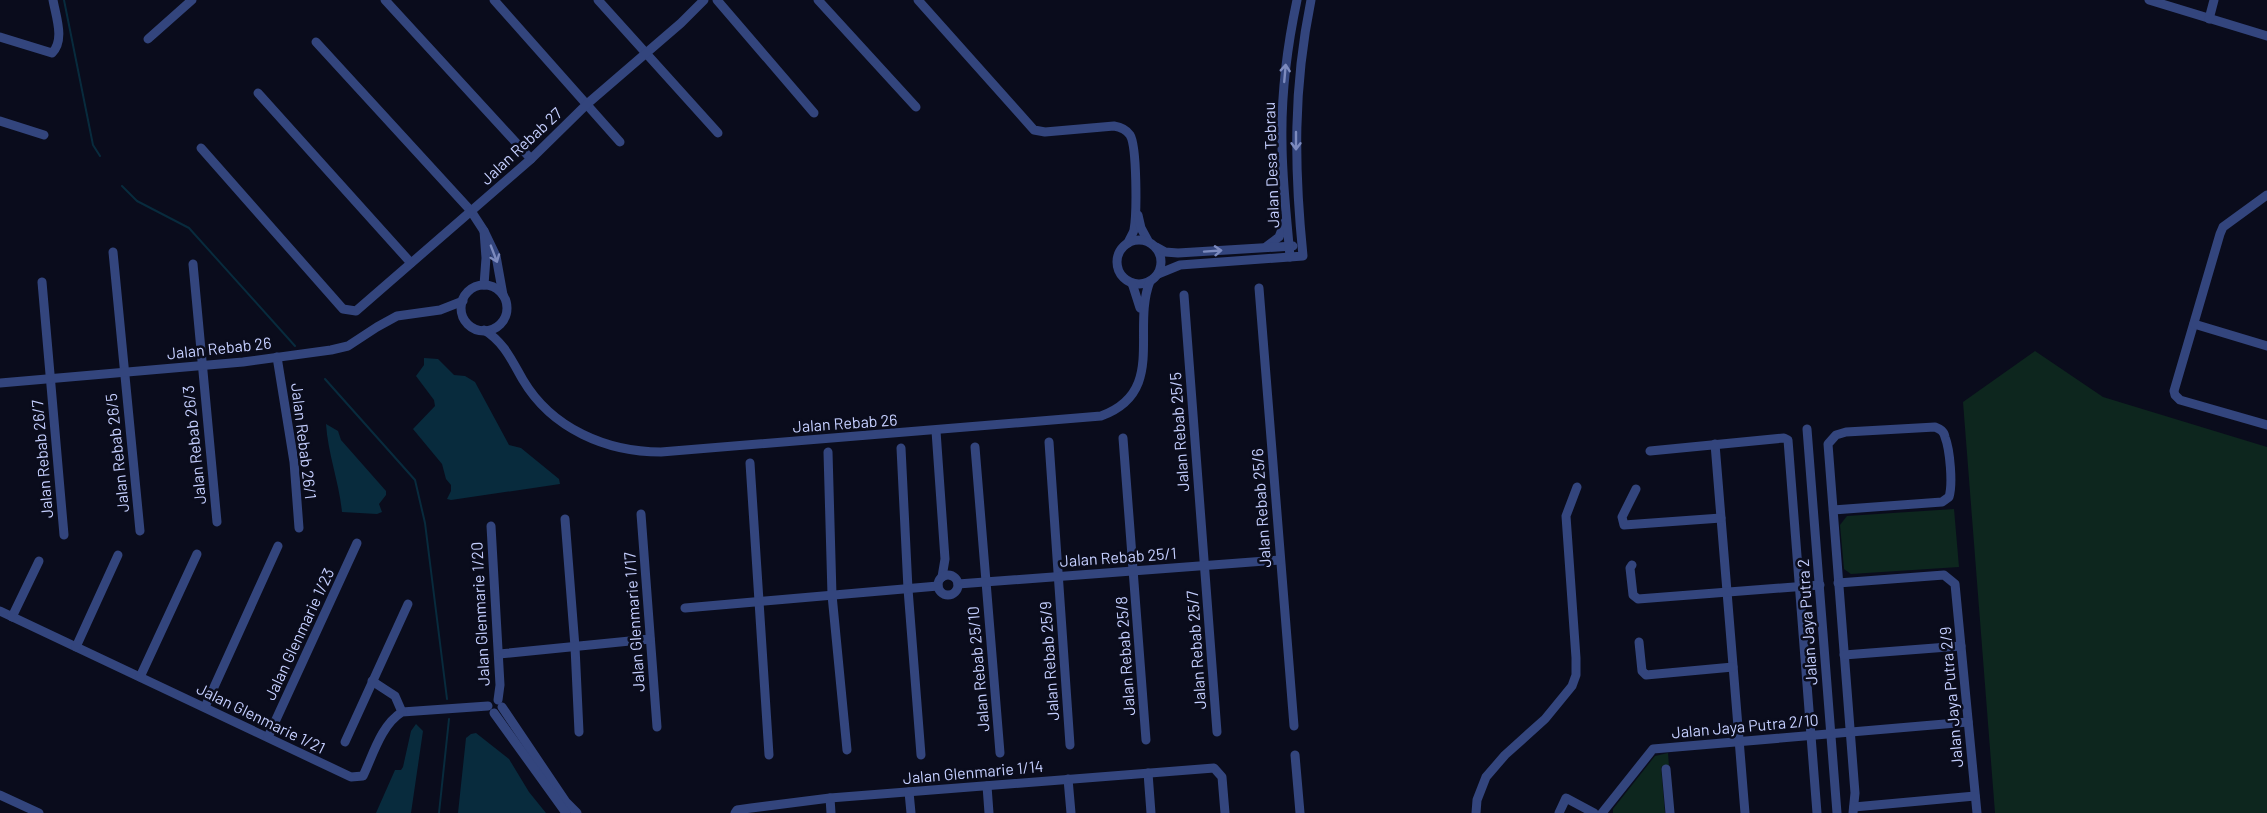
<svg xmlns="http://www.w3.org/2000/svg" width="2267" height="813" font-family="Barlow,sans-serif">
<rect width="100%" height="100%" fill="#0a0c1c"/>
<g fill="#0d261e">
<polygon points="2035,351 2103,397 2267,447 2267,813 1995,813 1963,402"/>
<polygon points="1954,509 1959,567 1851,574 1844,569 1840,525 1847,516"/>
<polygon points="1668,753 1669,766 1661,767 1665,813 1613,813 1613,809 1655,756"/>
</g>
<g fill="#082b3d">
<polygon points="424,358 438,359 454,375 465,376 475,382 509,445 521,448 559,479 560,484 451,500 447,499 451,491 451,485 446,479 442,464 413,429 435,406 434,400 416,376 424,365"/>
<path d="M326 424 338 431 341 440 386 491V495L379 504 382 512 377 514 342 512C339 482 328 454 326 424Z"/>
<polygon points="416,724 423,731 411,813 376,813 395,770 401,770 403,767 411,731"/>
<polygon points="476,733 509,759 529,792 546,813 458,813 466,738 471,734"/>
</g>
<g fill="none" stroke-linecap="round" stroke-linejoin="round">
<g stroke="#082b3d" stroke-width="2">
<polyline points="64,0 93,145 100,156"/>
<polyline points="122,186 137,201 189,228 295,346"/>
<polyline points="325,379 415,480 425,523 447,699"/>
<polyline points="439,813 449,719"/>
</g>
<g stroke="#33457d" stroke-width="9">
<polyline points="385,0 531,159"/>
<polyline points="494,0 620,142"/>
<polyline points="598,0 718,133"/>
<polyline points="717,0 814,113"/>
<polyline points="818,0 916,107"/>
<path d="M918 0 1034 130 1045 132 1114 126C1120 127 1126 129 1130 135 1137 146 1137 214 1134 230 1133 234 1130 238 1128 243"/>
<polyline points="2149,0 2267,36"/>
<polyline points="2209,19 2214,0"/>
<path d="M0 37 52 53C65 40 56 17 53 0"/>
<polyline points="148,39 192,0"/>
<polyline points="316,42 471,211 484,231"/>
<polyline points="258,93 411,263"/>
<polyline points="0,121 44,135"/>
<polyline points="201,148 343,309 356,311 531,159 587,104 681,23 704,0"/>
<polyline points="2267,195 2223,227 2220,234 2174,391 2175,395 2180,400 2267,425"/>
<polyline points="1138,215 1141,228 1148,241"/>
<circle cx="1139" cy="262" r="22"/>
<polyline points="1267,246 1279,237 1285,222"/>
<polyline points="1156,247 1165,252 1178,253 1293,246"/>
<polyline points="113,252 140,531"/>
<path d="M1290 257C1287 219 1282 180 1282 142 1281 94 1287 47 1297 0"/>
<polyline points="193,264 217,522"/>
<path d="M1158 274 1180 265 1303 256C1294 167 1293 88 1311 0"/>
<polyline points="42,282 64,535"/>
<polyline points="1132,283 1140,308"/>
<polyline points="484,285 486,258 484,231 496,256 503,295"/>
<circle cx="484" cy="308" r="23"/>
<polyline points="1259,288 1294,726"/>
<polyline points="1184,295 1217,732"/>
<polyline points="2194,324 2267,346"/>
<path d="M484 330C504 342 512 361 523 380 552 429 607 452 661 452L1101 416C1167 392 1131 330 1150 281"/>
<polyline points="277,357 294,462 299,528"/>
<polyline points="0,383 243,362 331,350 348,346 377,327 397,316 440,310 463,301"/>
<polyline points="1807,429 1837,813"/>
<polyline points="936,431 945,559 942,577"/>
<polyline points="1123,438 1146,740"/>
<polyline points="1049,442 1070,745"/>
<polyline points="1715,444 1745,813"/>
<polyline points="975,447 1000,753"/>
<polyline points="901,448 908,589 921,755"/>
<polyline points="1650,451 1784,438 1788,440 1817,813"/>
<polyline points="828,452 832,595 847,750"/>
<polyline points="750,463 769,755"/>
<polyline points="1636,489 1622,517 1624,525 1721,518"/>
<path d="M1833 510 1942 502 1949 497C1953 484 1950 450 1945 437 1944 431 1940 429 1935 427L1846 432 1836 435 1828 444 1855 793 1853 813"/>
<polyline points="641,514 657,727"/>
<polyline points="565,519 575,647 579,732"/>
<polyline points="491,526 500,685 498,700"/>
<polyline points="1632,565 1630,568 1633,595 1638,599 1820,585"/>
<circle cx="948" cy="585" r="10"/>
<polyline points="1838,583 1944,575 1955,584 1977,813"/>
<polyline points="958,584 1280,560"/>
<polyline points="685,608 938,586"/>
<path d="M0 611 351 777 363 776C373 755 381 725 402 712L488 706"/>
<polyline points="12,617 39,561"/>
<polyline points="1639,642 1642,671 1646,675 1733,667"/>
<polyline points="76,647 118,555"/>
<polyline points="499,654 650,639"/>
<polyline points="1844,655 1961,646"/>
<polyline points="140,677 197,554"/>
<polyline points="372,681 395,696 402,712"/>
<polyline points="205,707 278,546"/>
<polyline points="502,707 566,802 577,813"/>
<polyline points="494,713 566,813"/>
<polyline points="268,737 357,543"/>
<polyline points="345,742 408,604"/>
<polyline points="1295,755 1300,813"/>
<polyline points="1666,769 1670,813"/>
<polyline points="1148,773 1151,813"/>
<polyline points="1068,779 1071,813"/>
<polyline points="987,786 989,813"/>
<polyline points="909,792 911,813"/>
<polyline points="0,795 39,813"/>
<polyline points="830,798 831,813"/>
<polyline points="1854,807 1975,796"/>
<polyline points="735,813 737,810 751,808 830,798 1214,768 1222,777 1225,813"/>
<polyline points="1476,813 1477,800 1486,777 1505,755 1545,719 1572,686 1576,675 1576,658 1566,516 1577,487"/>
<polyline points="1559,813 1566,798 1594,813"/>
<polyline points="1602,813 1653,749 1968,722"/>
</g>
</g>
<defs><path id="oneway-shaft" d="M-6 0H5M1.5-3L5.5 0L1.5 3" fill="none" stroke-width="1.6" stroke-linecap="round" stroke-linejoin="round" transform="scale(1.5)"/></defs>
<g stroke="#7c8abe">
<use href="#oneway-shaft" transform="translate(1285 73) rotate(-85)"/>
<use href="#oneway-shaft" transform="translate(1296 141) rotate(90)"/>
<use href="#oneway-shaft" transform="translate(1213 251) rotate(-4)"/>
<use href="#oneway-shaft" transform="translate(494 254) rotate(69)"/>
</g>
<g text-anchor="middle" stroke-width="5" stroke-linejoin="round" paint-order="stroke">
<g font-size="16" fill="#c5cfff" stroke="#0a0c1c">
<text transform="translate(521 146) rotate(-43)" y="6">Jalan Rebab 27</text>
<text transform="translate(1271 165) rotate(-92)" y="6">Jalan Desa Tebrau</text>
<text transform="translate(219 348) rotate(-6)" y="6">Jalan Rebab 26</text>
<text transform="translate(845 423) rotate(-4)" y="6">Jalan Rebab 26</text>
<text transform="translate(1179 432) rotate(-94)" y="6">Jalan Rebab 25/5</text>
<text transform="translate(304 441) rotate(83)" y="6">Jalan Rebab 26/1</text>
<text transform="translate(194 445) rotate(-96)" y="6">Jalan Rebab 26/3</text>
<text transform="translate(117 453) rotate(-96)" y="6">Jalan Rebab 26/5</text>
<text transform="translate(42 459) rotate(-95)" y="6">Jalan Rebab 26/7</text>
<text transform="translate(1261 508) rotate(-94)" y="6">Jalan Rebab 25/6</text>
<text transform="translate(1118 557) rotate(-4)" y="6">Jalan Rebab 25/1</text>
<text transform="translate(480 614) rotate(-93)" y="6">Jalan Glenmarie 1/20</text>
<text transform="translate(634 622) rotate(-94)" y="6">Jalan Glenmarie 1/17</text>
<text transform="translate(1807 622) rotate(-94)" y="6">Jalan Jaya Putra 2</text>
<text transform="translate(299 634) rotate(-65)" y="6">Jalan Glenmarie 1/23</text>
<text transform="translate(1196 650) rotate(-94)" y="6">Jalan Rebab 25/7</text>
<text transform="translate(1125 656) rotate(-94)" y="6">Jalan Rebab 25/8</text>
<text transform="translate(1049 661) rotate(-94)" y="6">Jalan Rebab 25/9</text>
<text transform="translate(978 669) rotate(-95)" y="6">Jalan Rebab 25/10</text>
<text transform="translate(1951 697) rotate(-95)" y="6">Jalan Jaya Putra 2/9</text>
<text transform="translate(261 718) rotate(26)" y="6">Jalan Glenmarie 1/21</text>
<text transform="translate(1745 726) rotate(-5)" y="6">Jalan Jaya Putra 2/10</text>
<text transform="translate(973 772) rotate(-5)" y="6">Jalan Glenmarie 1/14</text>
</g>
</g>
</svg>
